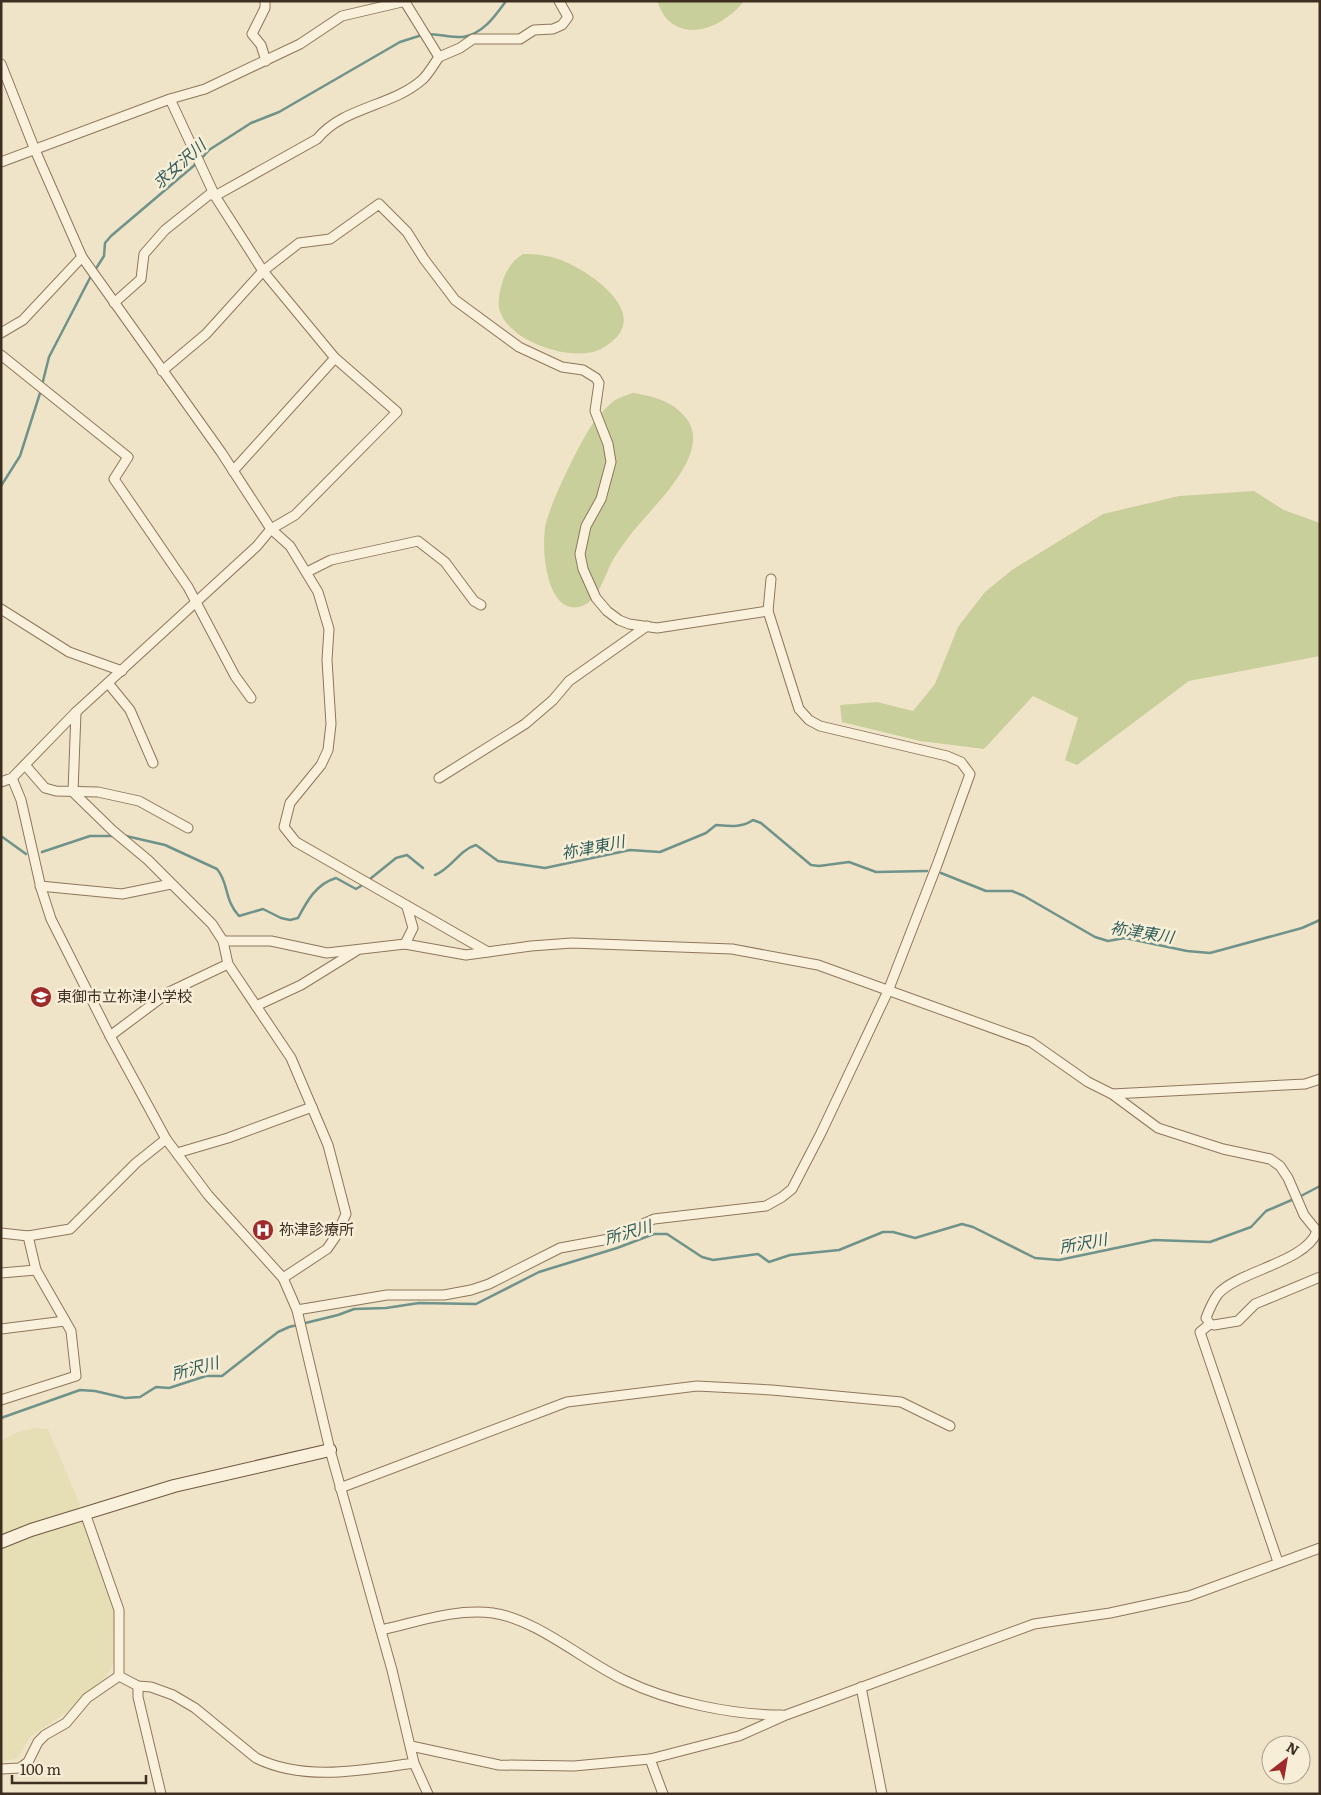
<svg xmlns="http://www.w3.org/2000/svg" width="1321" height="1795" font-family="Literata,'Noto Sans JP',serif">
<rect width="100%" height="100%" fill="#f0e4c8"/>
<g fill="#e6deb5">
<polygon points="36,1428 48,1429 80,1505 76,1510 34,1523 1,1536 1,1441 18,1432"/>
<polygon points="79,1520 84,1521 114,1610 113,1664 107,1675 68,1711 30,1737 19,1756 16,1759 3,1761 1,1546"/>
</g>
<g fill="#c9cf9b">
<path d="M657 1H744C728 22 693 42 669 21 663 16 660 8 657 1Z"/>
<path d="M523 254C539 254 554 256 568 263 600 278 655 320 601 349 574 363 513 343 501 314 496 303 500 291 503 280 507 269 513 260 523 254Z"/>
<path d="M633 393C653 396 673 401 686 418 715 454 648 510 628 538 623 545 617 552 613 560 605 574 602 590 589 602 583 608 572 609 565 605 557 601 551 588 549 580 544 563 543 545 545 528 547 510 579 444 590 428 596 418 606 407 615 400 620 397 627 395 633 393Z"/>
<polygon points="1254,491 1284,510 1320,523 1320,656 1189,681 1077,765 1065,760 1078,718 1033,696 984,749 920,741 842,722 840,705 877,702 913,711 935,684 958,627 985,592 1012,570 1103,514 1179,496"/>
</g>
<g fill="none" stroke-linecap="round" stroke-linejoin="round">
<g stroke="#6f938a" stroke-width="2.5">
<path d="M427 34C438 34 456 38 463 37 483 34 495 16 506 1"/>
<polyline points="201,159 209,150 251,123 279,112 400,42 422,35"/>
<polyline points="95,270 104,256 105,243 111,236 197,163"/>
<polyline points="42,385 49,357 92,274"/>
<polyline points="1,486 20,456 41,390"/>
<polyline points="1,836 26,854"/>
<path d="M126 836 165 845 217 869C229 883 224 900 239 916L263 909 281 918 290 920 298 918C307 901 316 884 336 878L356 889 361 886"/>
<polyline points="42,852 90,836 112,836"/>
<polyline points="941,873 986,891 1012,891 1024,896 1095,937 1108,941 1125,938 1187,951 1210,953 1302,928 1320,920"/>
<path d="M435 875C452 868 459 850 476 845L498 861 545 868 630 850 660 852 706 833 716 825C729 826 742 828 753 820L761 823 811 865 819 866 849 862 876 872 927 871"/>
<polyline points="370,879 396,858 407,855 423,868"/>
<polyline points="1299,1197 1320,1186"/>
<polyline points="1,1418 80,1390 95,1391 125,1398 140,1397 156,1387 169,1388 206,1376 222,1376 278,1332 289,1327 338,1315 354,1309 386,1308 419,1303 476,1304 539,1272 617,1248 654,1234 667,1234 702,1257 713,1260 758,1254 769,1262 790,1255 839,1250 883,1232 893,1232 915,1238 962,1224 973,1227 1035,1258 1059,1260 1154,1240 1210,1242 1251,1227 1266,1211 1294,1199"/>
</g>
<g stroke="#8d765c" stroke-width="11">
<g id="street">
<polyline points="265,1 265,8 252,34 261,45 266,61"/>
<polyline points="439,57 460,48 473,39 520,39 534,30 553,29 562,25 568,17 559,1"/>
<polyline points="1,64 35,150 82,257 221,452 271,529 290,546 318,592 329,629 327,660 331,724 328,750 321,765 290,803 284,827 296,842 488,952"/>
<polyline points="1,162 170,99 205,89 300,44 342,16 406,1"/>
<path d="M114 303 141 279 144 254 165 230 210 194 215 196 317 139C344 106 392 107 423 79 429 73 434 64 439 57L405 2"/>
<polyline points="1,333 23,320 82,257"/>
<polyline points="1,355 128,457 114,479 188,587 235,676 251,698"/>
<polyline points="162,371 206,334 263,271 299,243 330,239 379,204 407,232 424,259 455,300 519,347 562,367 583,370 596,378 599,383 595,411 608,444 611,462 601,499 586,526 580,554 583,569 596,598 607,611 619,620 629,624 657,628 768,611"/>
<polyline points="233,471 335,358"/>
<polyline points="307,572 331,560 418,541 445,562 474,601 481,605"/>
<polyline points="1,609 69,652 122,671"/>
<polyline points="108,683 130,710 153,763"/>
<polyline points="76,712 73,792 112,830 148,860 212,924 223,941 228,964 291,1058 328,1145 346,1214 336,1236 327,1249 283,1278"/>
<polyline points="25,765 45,788 56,791 98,792 139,801 188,828"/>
<polyline points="12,778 21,800 41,888 51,919 110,1036 166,1139 208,1195 283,1278 297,1310 330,1450 392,1670 414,1763 428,1794"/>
<polyline points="439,778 525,724 553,700 569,681 647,626"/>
<polyline points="1,782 12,778 76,712 257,546 271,529 295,515 397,412 335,358 263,271 215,196 170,99"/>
<polyline points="40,886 122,894 171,884"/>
<path d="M223 941H271L327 953 405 944 466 955 531 946 572 943 732 949 818 965 1031 1042 1088 1082 1112 1094 1158 1128 1223 1149 1270 1159 1280 1166 1288 1178 1304 1215 1317 1231C1307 1262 1238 1271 1218 1294 1213 1301 1209 1310 1206 1318L1210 1324"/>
<polyline points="405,944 413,928 407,907"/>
<polyline points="256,1006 301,985 356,951"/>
<polyline points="110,1036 169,992 228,964"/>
<polyline points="1112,1094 1305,1084 1320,1079"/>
<polyline points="177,1153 228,1138 312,1107"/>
<polyline points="1,1233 28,1236 70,1229 136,1163 166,1139"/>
<polyline points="1,1273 36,1270"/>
<polyline points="297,1310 387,1295 444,1295 471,1290 489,1284 560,1248 609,1239 654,1219 766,1206 782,1197 792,1189 821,1133 888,991 937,865 970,774 961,762 947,756 820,726 809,720 799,709 768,611 771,579"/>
<polyline points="1,1329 65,1321"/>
<polyline points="1,1400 76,1376 71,1331 36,1270 28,1236"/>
<polyline points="340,1488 567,1402 697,1386 772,1390 901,1402 950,1426"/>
<polyline points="85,1513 119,1610 119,1676"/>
<polyline points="1278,1562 1200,1332 1210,1324 1214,1325 1238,1321 1255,1304 1320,1277"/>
<path d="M381 1630C417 1622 456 1608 493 1613 536 1619 584 1661 624 1680 669 1702 732 1715 782 1715"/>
<path d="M119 1676 138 1686 151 1687 173 1695 195 1708 256 1758C304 1782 363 1770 414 1763"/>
<polyline points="138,1686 138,1697 161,1794"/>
<polyline points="861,1687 882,1794"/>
<polyline points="411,1746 499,1765 574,1766 650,1759 739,1736 786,1715 1034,1624 1110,1613 1189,1596 1320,1548"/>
<polyline points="650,1759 663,1794"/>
<polyline points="1,1769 20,1768 28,1762 38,1742 45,1735 66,1723 87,1698 119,1676"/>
</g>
</g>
<g stroke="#6f573f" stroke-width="14">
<polyline id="secondary" points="1,1542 31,1530 174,1486 330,1450"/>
</g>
<use href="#street" stroke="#faf1dc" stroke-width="9"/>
<use href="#secondary" stroke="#faf1dc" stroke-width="12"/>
</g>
<defs>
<g id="school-disc" transform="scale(1.125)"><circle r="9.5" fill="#9e2a2b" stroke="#f7eed8"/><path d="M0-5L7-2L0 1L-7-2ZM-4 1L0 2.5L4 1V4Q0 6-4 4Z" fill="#fff"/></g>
<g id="hospital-disc" transform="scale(1.125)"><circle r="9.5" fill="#9e2a2b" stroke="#f7eed8"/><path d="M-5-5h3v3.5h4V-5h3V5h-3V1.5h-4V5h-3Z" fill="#fff"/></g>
</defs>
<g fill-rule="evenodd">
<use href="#school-disc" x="41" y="997"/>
<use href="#hospital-disc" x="263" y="1230"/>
</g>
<g text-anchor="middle" stroke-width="5" stroke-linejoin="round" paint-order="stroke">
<g font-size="15" fill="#3d2e20" stroke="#f7eed8" text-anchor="start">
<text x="57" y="1002">東御市立祢津小学校</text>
<text x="279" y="1235">祢津診療所</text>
</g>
<g font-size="16" font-style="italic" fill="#2f5d5a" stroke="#f7eed8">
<text transform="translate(179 164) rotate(-42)" y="6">求女沢川</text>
<text transform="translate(593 847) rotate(-11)" y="6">祢津東川</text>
<text transform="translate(1142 932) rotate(9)" y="6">祢津東川</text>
<text transform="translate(628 1232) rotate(-16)" y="6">所沢川</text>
<text transform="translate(1083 1243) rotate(-10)" y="6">所沢川</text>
<text transform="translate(195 1368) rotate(-15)" y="6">所沢川</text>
</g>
</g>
<rect width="1321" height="1795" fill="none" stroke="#3d2e20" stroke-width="5"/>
<g transform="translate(1286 1760) rotate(31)"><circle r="24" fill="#f7eed8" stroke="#ada18e"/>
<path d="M0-4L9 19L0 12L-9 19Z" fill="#9e2a2b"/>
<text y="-8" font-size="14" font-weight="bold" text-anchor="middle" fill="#3d2e20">N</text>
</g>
<path d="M12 1775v8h134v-8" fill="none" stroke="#3d2e20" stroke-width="2.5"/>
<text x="20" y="1775" font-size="15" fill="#3d2e20" stroke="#f7eed8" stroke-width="4" paint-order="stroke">100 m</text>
</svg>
